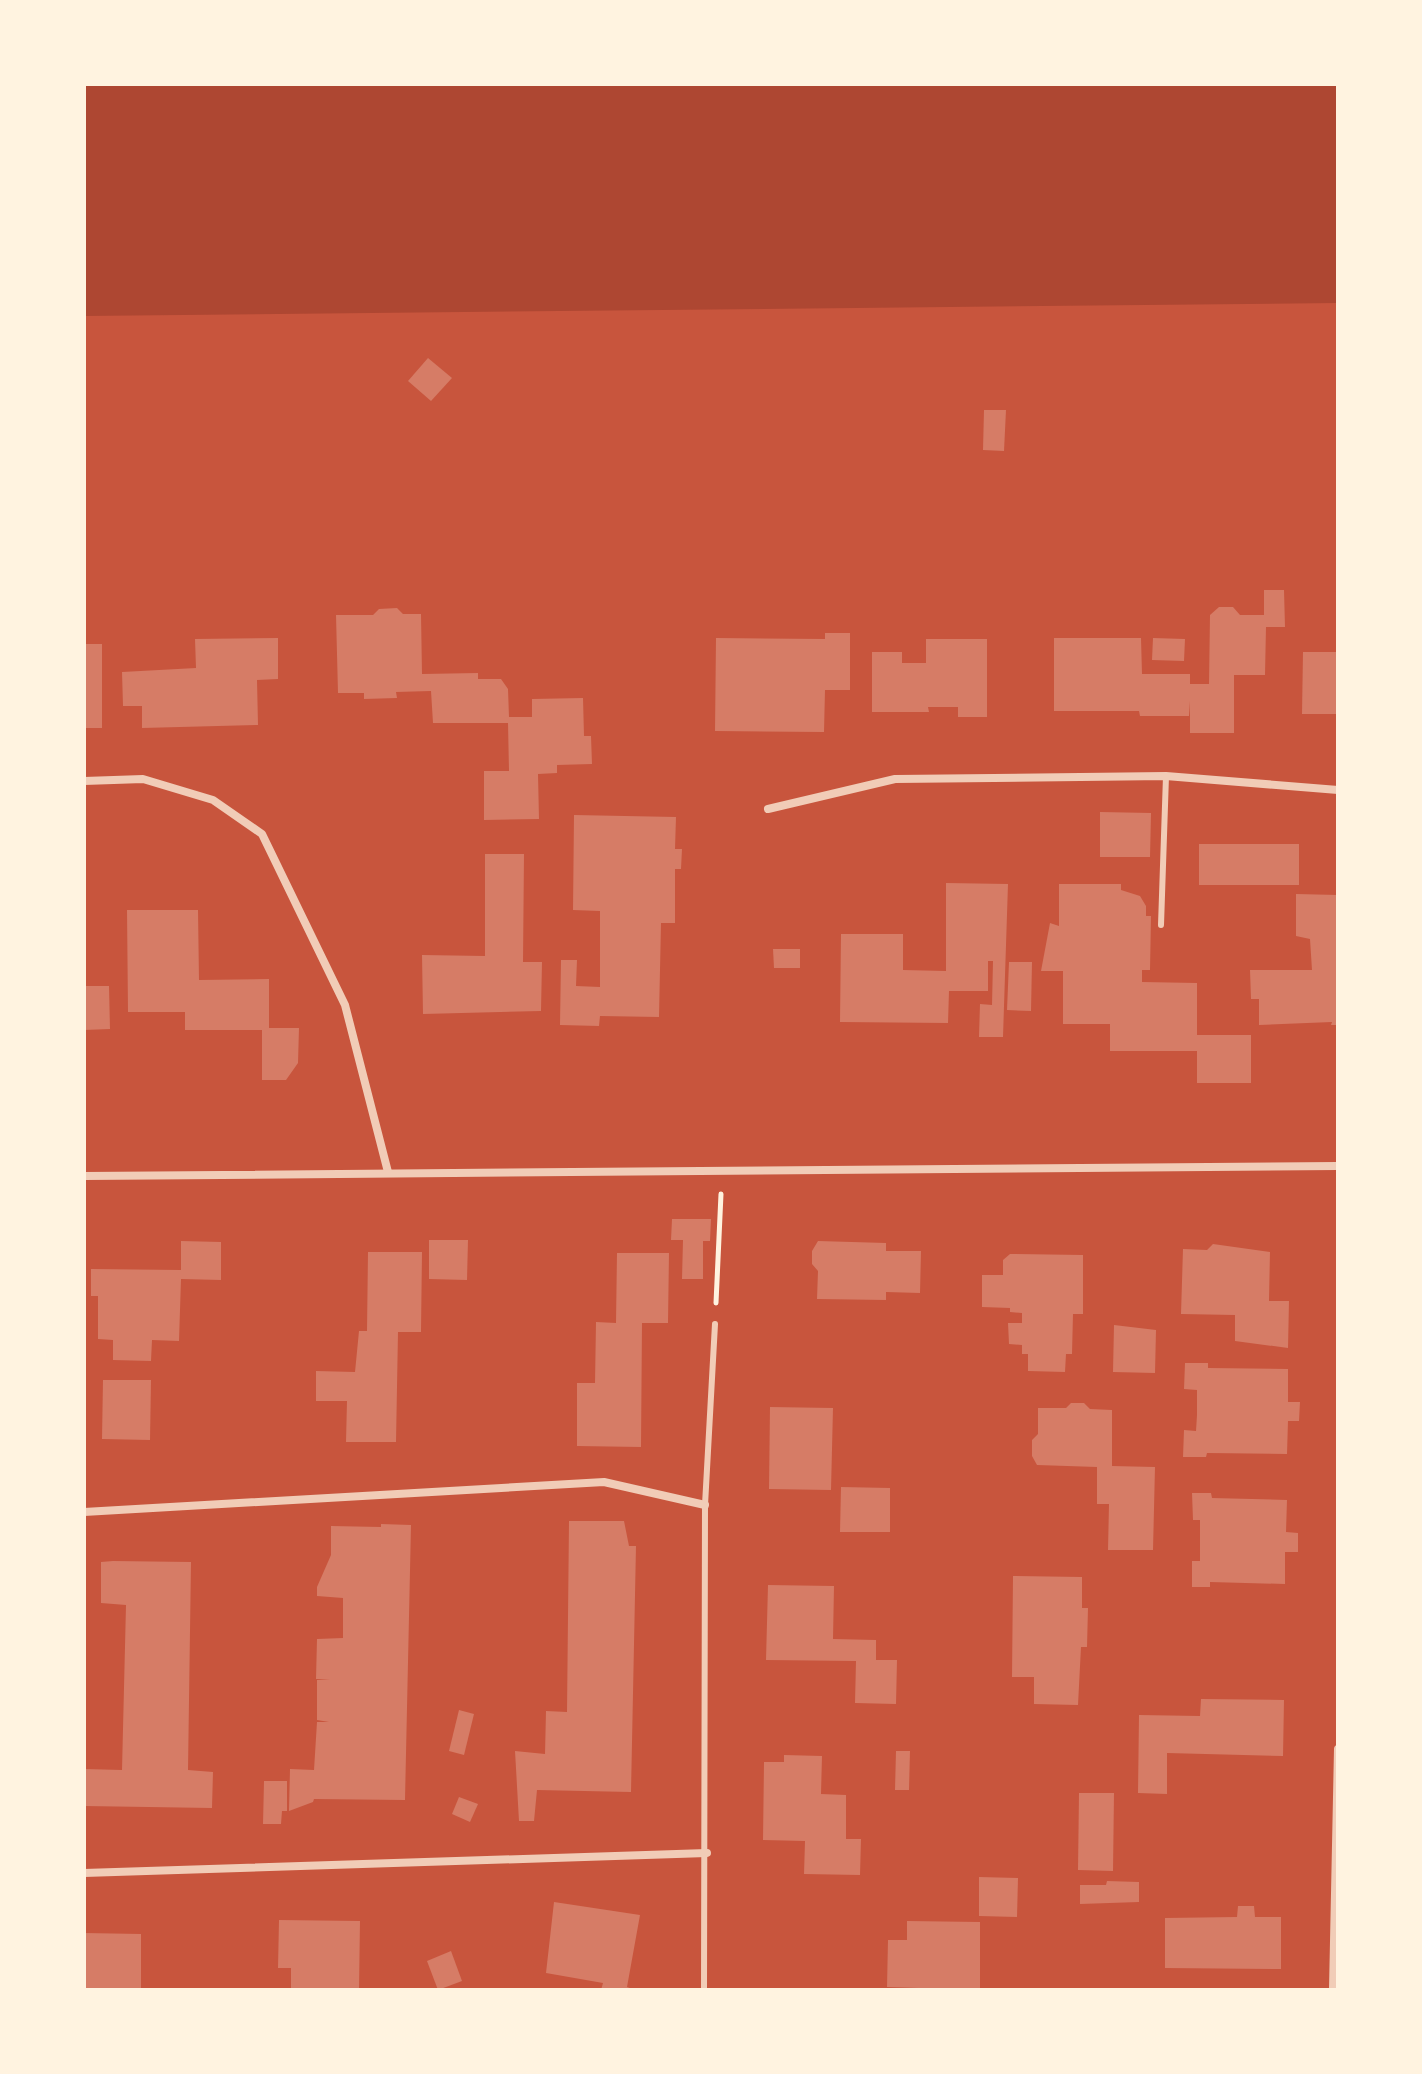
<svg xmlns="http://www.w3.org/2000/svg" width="1422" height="2074" font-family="Spectral,serif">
<rect width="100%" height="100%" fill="#c8553d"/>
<polygon fill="#ae4732" points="84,84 1338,84 1338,303 84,316"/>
<g fill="#d67c66">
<polygon points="428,358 452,378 431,401 408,381"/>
<polygon points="984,410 1006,410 1004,451 983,450"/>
<polygon points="1264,590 1284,590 1285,627 1266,627 1265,675 1234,675 1234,733 1190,733 1190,701 1189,716 1140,716 1139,711 1054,711 1054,638 1141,638 1142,674 1190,674 1190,684 1209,684 1210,615 1219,607 1233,607 1240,615 1264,615"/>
<polygon points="397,608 403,614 421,614 422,674 478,673 478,679 501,679 508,689 509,717 532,717 532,699 583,698 584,736 591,736 592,764 557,765 557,773 538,774 539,819 484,820 484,771 509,771 508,723 433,723 431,691 396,692 397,698 364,699 364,693 338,693 336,615 373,615 379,609"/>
<polygon points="825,633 850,633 850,690 825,690 824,732 715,731 716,638 825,639"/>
<polygon points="278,638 278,679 257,680 258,725 142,728 142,706 123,706 122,672 196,668 195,639"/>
<polygon points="1153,638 1185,639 1184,661 1152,660"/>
<polygon points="926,639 987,639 987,717 958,717 958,707 928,707 929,712 872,712 872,652 902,652 902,663 926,663"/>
<rect x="84" y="644" width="18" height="84"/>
<polygon points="1303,652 1338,652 1338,714 1302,714"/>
<polygon points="1100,812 1151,813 1150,857 1100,857"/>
<polygon points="574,815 676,817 675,849 682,849 681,869 675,869 675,923 661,923 659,1017 600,1016 599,1026 560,1025 561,960 577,960 576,986 600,987 600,911 573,910"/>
<rect x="1199" y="844" width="100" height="41"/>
<polygon points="485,854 524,854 523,962 542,962 541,1011 423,1014 422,955 485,956"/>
<polygon points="946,883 1008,884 1003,1037 979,1037 980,1004 992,1005 993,961 988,961 988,991 949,991 948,1023 840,1022 841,934 903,934 903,970 946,971"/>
<polygon points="1059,884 1121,884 1121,890 1140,896 1146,906 1146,916 1151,916 1150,970 1142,970 1142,982 1197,983 1197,1035 1251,1035 1251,1083 1197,1083 1197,1051 1110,1051 1110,1024 1063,1024 1063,971 1041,971 1050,923 1059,926"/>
<polygon points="1296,894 1338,895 1338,1025 1331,1025 1332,1022 1259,1025 1259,999 1251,999 1250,970 1312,970 1310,939 1296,936"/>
<polygon points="127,910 198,910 199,980 269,979 269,1028 299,1028 298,1063 286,1080 262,1080 262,1030 185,1030 185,1012 128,1012"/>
<polygon points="773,949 800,949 800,968 774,968"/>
<polygon points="1009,962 1032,962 1031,1011 1007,1010"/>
<polygon points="84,986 109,986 110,1029 84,1030"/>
<polygon points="672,1219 711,1219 710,1241 703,1241 703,1279 682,1279 683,1240 671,1240"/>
<polygon points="429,1240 468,1240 467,1280 429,1279"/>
<polygon points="181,1241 221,1242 221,1280 181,1279 179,1341 152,1340 151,1361 113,1360 113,1340 98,1339 98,1296 91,1296 91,1269 181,1270"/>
<polygon points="818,1241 886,1243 886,1251 921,1251 920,1293 886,1292 886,1300 817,1299 818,1271 812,1264 812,1251"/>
<polygon points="1213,1244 1270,1252 1269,1301 1289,1301 1288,1348 1235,1341 1235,1315 1181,1314 1183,1249 1207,1250"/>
<polygon points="368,1252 422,1252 421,1332 398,1332 396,1442 346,1442 347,1401 316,1401 316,1371 355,1372 359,1331 367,1331"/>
<polygon points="617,1253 669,1253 668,1323 642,1323 641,1447 577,1446 577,1383 595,1383 596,1322 616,1323"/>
<polygon points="1010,1254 1083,1255 1083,1314 1073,1314 1072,1354 1066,1354 1065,1372 1028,1371 1028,1354 1022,1354 1022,1345 1009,1344 1008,1323 1022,1323 1022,1313 1010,1312 1010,1308 982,1307 982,1275 1003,1275 1003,1260"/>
<polygon points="1114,1325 1156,1330 1155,1373 1113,1372"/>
<polygon points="1185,1363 1208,1363 1208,1368 1288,1369 1288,1402 1300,1402 1299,1421 1288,1421 1287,1454 1207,1453 1206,1457 1183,1457 1184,1430 1196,1431 1197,1415 1197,1390 1184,1389"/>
<polygon points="103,1380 151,1380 150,1440 102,1439"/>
<polygon points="1071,1403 1084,1403 1090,1409 1112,1410 1112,1466 1155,1467 1153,1550 1108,1550 1109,1504 1097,1504 1097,1467 1037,1465 1032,1456 1032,1440 1038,1434 1038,1408 1066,1408"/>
<polygon points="770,1407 833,1408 831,1490 769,1489"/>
<polygon points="841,1487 890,1488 890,1532 840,1532"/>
<polygon points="1192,1493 1211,1493 1212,1498 1287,1500 1286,1532 1298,1533 1298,1552 1285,1552 1285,1584 1210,1582 1210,1587 1192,1587 1192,1561 1200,1561 1200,1520 1193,1520"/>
<polygon points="569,1521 624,1521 629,1546 636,1546 631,1792 537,1790 534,1821 519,1821 515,1751 545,1754 546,1711 567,1712"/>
<polygon points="381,1524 411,1525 405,1800 314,1799 313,1802 289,1811 290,1769 314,1770 317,1722 329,1722 317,1720 317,1680 330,1679 316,1679 317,1639 343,1638 343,1598 317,1596 317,1587 331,1555 331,1526 381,1527"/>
<polygon points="113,1561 191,1562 188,1770 213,1772 212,1808 84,1806 84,1769 122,1770 126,1605 101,1603 101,1562"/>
<polygon points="1013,1576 1082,1577 1082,1608 1088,1608 1087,1647 1081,1647 1078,1705 1034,1704 1034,1677 1012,1677"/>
<polygon points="768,1585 834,1586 833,1639 876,1640 876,1660 897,1660 896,1704 855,1703 856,1661 766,1660"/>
<polygon points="1201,1699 1284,1700 1283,1756 1167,1753 1167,1794 1138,1793 1139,1715 1200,1716"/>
<polygon points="459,1710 474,1714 464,1755 449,1751"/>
<polygon points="896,1751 910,1751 909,1790 895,1790"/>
<polygon points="784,1755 822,1756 821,1794 846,1795 846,1839 861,1839 860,1875 804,1874 805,1841 763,1840 764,1762 784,1762"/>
<polygon points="264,1781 287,1781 287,1811 282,1811 281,1824 263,1824"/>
<polygon points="1079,1793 1114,1793 1113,1871 1078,1870"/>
<polygon points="459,1797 478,1804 470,1822 452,1814"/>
<polygon points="979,1877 1018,1878 1017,1917 979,1916"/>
<polygon points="1107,1881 1139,1882 1139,1902 1080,1904 1080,1885 1106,1885"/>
<polygon points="554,1902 640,1915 627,1987 635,1990 601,1990 603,1983 546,1973"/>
<polygon points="1238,1906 1254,1906 1255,1917 1281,1917 1281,1969 1165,1968 1165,1918 1237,1917"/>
<polygon points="279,1920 360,1921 359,1990 291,1990 291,1968 278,1968"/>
<polygon points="907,1921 980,1922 980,1990 887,1987 888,1940 907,1940"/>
<polygon points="84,1933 141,1934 141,1990 84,1990"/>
<polygon points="451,1951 462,1981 438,1990 427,1961"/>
</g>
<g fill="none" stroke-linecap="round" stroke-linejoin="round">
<polyline stroke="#fff3e0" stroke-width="5" points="716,1303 721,1194"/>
<g stroke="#f1ccb7" stroke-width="6">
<polyline points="1161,925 1166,776"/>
<polyline points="704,1990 705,1505 715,1324"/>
</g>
<g stroke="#f1ccb7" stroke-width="8">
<polyline points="84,781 143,779 213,800 262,834 345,1005 388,1172"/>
<polyline points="768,809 895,779 1166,776 1338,790"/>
<polyline points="84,1176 1338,1166"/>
<polyline points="84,1512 604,1482 705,1505"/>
<polyline points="84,1873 707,1853"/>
<polyline points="1333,1990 1338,1749"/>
</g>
</g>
<rect width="1422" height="2074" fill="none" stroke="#fff3e0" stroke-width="172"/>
</svg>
